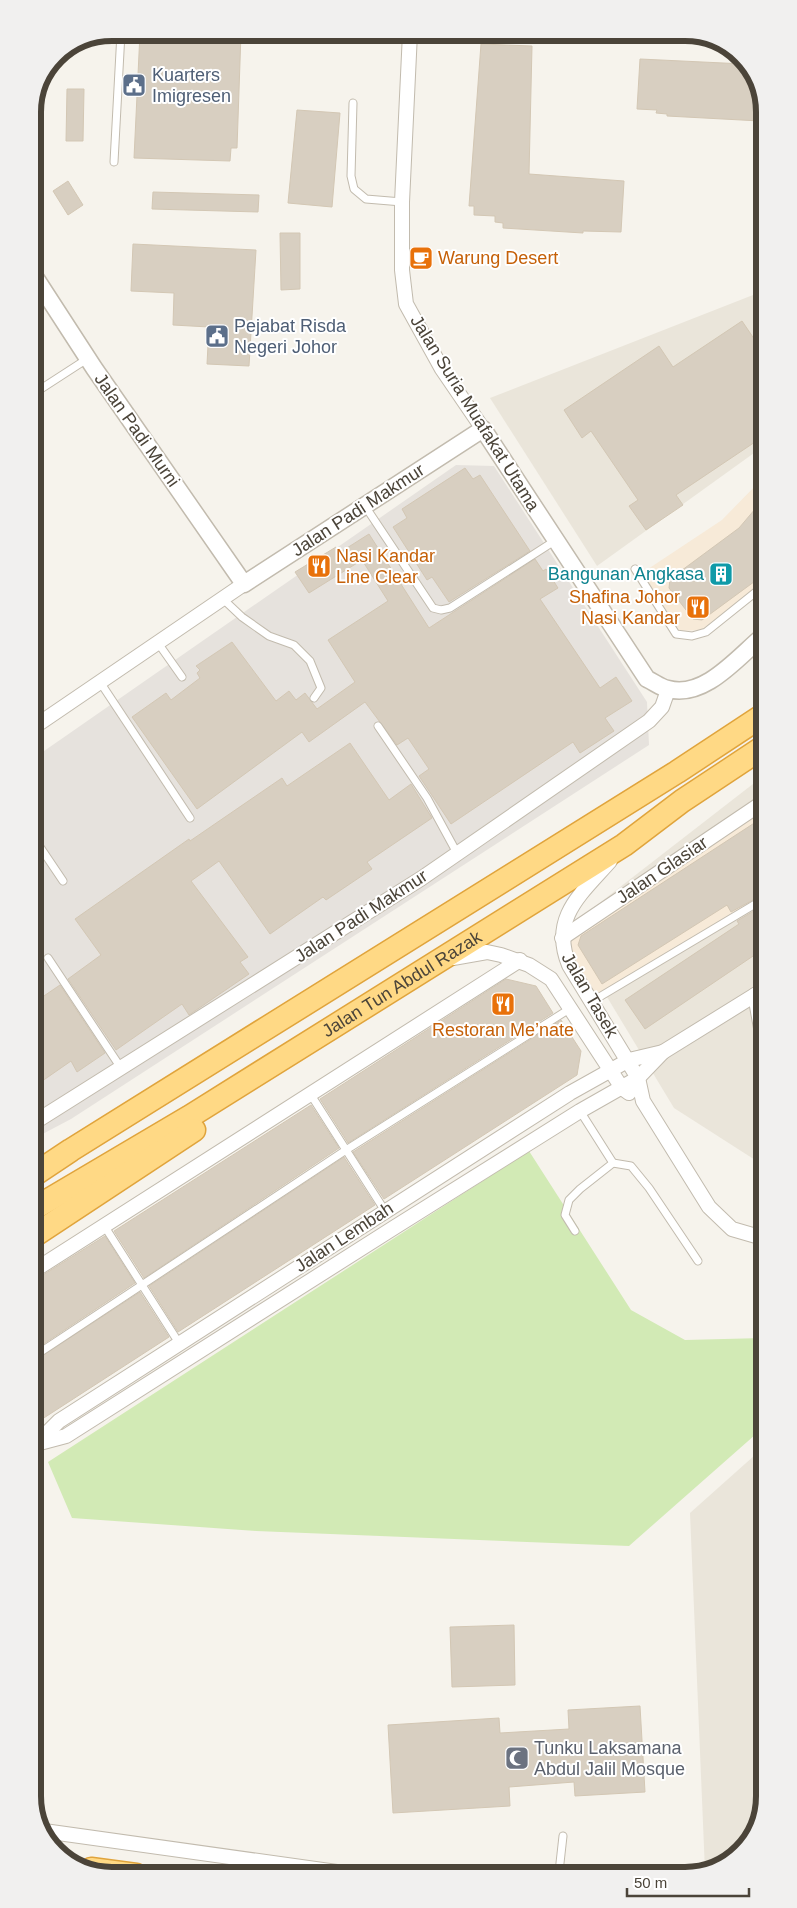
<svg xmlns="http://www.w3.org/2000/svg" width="797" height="1908" font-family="Arial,sans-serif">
<rect width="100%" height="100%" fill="#f6f3ec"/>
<g fill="#eae5da">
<polygon points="753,295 761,304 761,448 597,566 490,398"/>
<polygon points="762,777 763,1165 674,1108 566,929"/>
<polygon points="764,1447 764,1796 748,1844 710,1871 705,1871 690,1513"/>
</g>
<g fill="#f7ead8">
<polygon points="761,480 762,582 702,630 680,631 642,573 722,520"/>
<polygon points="762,808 762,895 594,996 568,951 568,941"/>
</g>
<polygon fill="#e6e2dd" points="456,465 494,466 647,702 649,745 71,1119 35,1138 34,758"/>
<polygon fill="#d2eab5" points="529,1151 631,1310 685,1340 763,1338 764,1427 629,1546 256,1531 72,1518 48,1462"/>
<g fill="#d8cfc1" stroke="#d3c7b4">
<polygon points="140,33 241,33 237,148 231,148 230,161 134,158"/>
<polygon points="481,44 532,46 529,174 624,181 621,232 583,231 583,233 503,228 503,223 495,222 495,216 474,215 474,206 469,206"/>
<polygon points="640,59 744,64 760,87 760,121 667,116 667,114 656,113 657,110 637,109"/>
<polygon points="67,89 84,89 83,141 66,141"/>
<polygon points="297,110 340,113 332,207 288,203"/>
<polygon points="68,181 83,205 68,215 53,191"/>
<polygon points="153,192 259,195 258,212 152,209"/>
<polygon points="280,233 300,233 300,289 281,290"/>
<polygon points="133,244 256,250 249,366 207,364 209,327 173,325 174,293 131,291"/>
<polygon points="742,321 761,349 761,438 676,495 683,505 646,530 629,506 638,500 591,431 582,438 564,410 659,346 673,367"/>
<polygon points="465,468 473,479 480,475 530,551 449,602 432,577 427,580 393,527 407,518 402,509"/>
<polygon points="761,502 762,576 702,620 693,619 669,588 670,579 739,528"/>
<polygon points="369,534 429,628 535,559 543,571 546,569 558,588 540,599 600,688 616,677 632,701 605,718 614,731 580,753 573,742 451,824 419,776 429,769 408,738 397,745 365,702 309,742 302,732 197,809 132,717 166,693 171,700 200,678 197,673 200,670 196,666 232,642 276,701 289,691 296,700 305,693 317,709 355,682 328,640 388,601 362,560 309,593 295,572 336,547 339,553"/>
<polygon points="350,743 389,800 411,784 432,818 367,862 372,869 326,900 323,897 270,934 219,861 191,881 248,957 240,962 249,974 189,1015 182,1004 116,1050 68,979 101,955 75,919 189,839 190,841 282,778 287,786"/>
<polygon points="762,818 762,895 731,912 727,905 602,984 578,945 581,936"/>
<polygon points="762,906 762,950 645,1029 625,1000 739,924 737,921"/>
<polygon points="506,979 536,986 553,1013 348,1143 320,1099"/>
<polygon points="60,985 105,1053 77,1072 71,1061 35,1086 35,1002"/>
<polygon points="561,1020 581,1051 577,1075 384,1199 353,1152"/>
<polygon points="311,1105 339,1148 144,1278 114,1231"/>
<polygon points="344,1157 375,1205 178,1332 149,1286"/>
<polygon points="105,1236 135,1283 36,1349 35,1280"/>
<polygon points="140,1292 169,1337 36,1423 36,1360"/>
<polygon points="514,1625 515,1685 452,1687 450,1627"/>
<polygon points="640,1706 645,1792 575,1796 574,1782 509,1787 510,1806 393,1813 388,1725 499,1718 500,1733 569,1729 568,1710"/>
</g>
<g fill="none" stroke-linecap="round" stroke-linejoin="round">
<g stroke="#c2bbae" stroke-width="9">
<g id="service">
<polyline points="353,103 351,176 354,189 366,199 402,202"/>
<polyline points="114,162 121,33"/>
<polyline points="33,394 87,359"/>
<polyline points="365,506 433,608 441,610 450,608 556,540"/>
<polyline points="635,569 676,634 692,636 706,632 762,587"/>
<polyline points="223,599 242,617 269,636 294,645 310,661 321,688 314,698"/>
<polyline points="158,643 182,677"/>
<polyline points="100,682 190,818"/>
<polyline points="378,726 427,798 457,853"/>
<polyline points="34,838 63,881"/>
<polyline points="48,958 121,1068"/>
<polyline points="591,1002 762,900"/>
<polyline points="311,1095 385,1211"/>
<polyline points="613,1163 631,1166 649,1188 698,1261"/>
<polyline points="105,1227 179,1343"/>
<polyline points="575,1231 565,1215 569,1200 580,1189 613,1163 580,1111"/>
<polyline points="36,1355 346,1150 571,1008"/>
<polyline points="559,1872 563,1836"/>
</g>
</g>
<g stroke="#c2bbae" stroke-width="16">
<g id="minor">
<polyline points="410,33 402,202 402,270 406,304 442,369 483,429"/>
<polyline points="34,727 244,584"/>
<path d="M610 861C580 895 550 918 569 965L638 1078 643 1101 709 1207 732 1229 763 1238"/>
<polyline points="562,938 762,803"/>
<polyline points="453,958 487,952 501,955 529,965 551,979 622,1088 629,1093"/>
<polyline points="755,995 763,1039"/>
<polyline points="35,1122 422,878 649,721 662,707 668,690"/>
<polyline points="35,1270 520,960"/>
<polyline points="37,1443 59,1421 570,1093 629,1060 663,1052"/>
<polyline points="36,1444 66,1436 395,1227 580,1111 638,1078 663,1052 763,990"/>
<polyline points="44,1831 351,1874"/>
</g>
</g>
<g stroke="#c2bbae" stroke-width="19">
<path id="tertiary" d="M33 274 94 368 244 584 483 429 647 679C654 682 661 688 668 689 704 699 737 658 762 637"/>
</g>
<g stroke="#e0a43c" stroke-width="25">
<g id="trunk">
<polyline points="35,1174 71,1150 677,772 762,716"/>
<path id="s1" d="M35 1208 189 1117 624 845 682 801 762 748"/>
<polyline points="35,1235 194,1130"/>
<polyline points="91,1869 136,1875"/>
</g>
</g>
<use href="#service" stroke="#fff" stroke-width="7"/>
<use href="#minor" stroke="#fff" stroke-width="14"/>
<use href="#tertiary" stroke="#fff" stroke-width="16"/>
<use href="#trunk" stroke="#ffd985" stroke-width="22"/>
</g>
<defs>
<g id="civic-square" transform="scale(1.25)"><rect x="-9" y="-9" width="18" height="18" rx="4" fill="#5c6f8a" stroke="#fff"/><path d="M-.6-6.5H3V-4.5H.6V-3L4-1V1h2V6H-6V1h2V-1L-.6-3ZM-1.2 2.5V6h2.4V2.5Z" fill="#fff"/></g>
<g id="cafe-square" transform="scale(1.25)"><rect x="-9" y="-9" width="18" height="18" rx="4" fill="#e8710a" stroke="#fff"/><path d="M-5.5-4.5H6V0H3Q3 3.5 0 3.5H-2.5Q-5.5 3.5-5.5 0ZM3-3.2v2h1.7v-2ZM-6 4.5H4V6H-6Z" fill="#fff"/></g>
<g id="restaurant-square" transform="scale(1.25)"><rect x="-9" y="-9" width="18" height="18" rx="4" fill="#e8710a" stroke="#fff"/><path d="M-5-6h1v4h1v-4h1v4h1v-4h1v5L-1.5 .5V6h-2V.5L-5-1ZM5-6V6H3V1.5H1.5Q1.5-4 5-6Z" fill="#fff"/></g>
<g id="building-square" transform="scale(1.25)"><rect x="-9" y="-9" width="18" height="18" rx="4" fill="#0f9aa8" stroke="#fff"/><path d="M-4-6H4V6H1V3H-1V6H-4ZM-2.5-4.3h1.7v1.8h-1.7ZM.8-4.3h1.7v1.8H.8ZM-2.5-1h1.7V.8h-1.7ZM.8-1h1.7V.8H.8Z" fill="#fff"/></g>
<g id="mosque-square" transform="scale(1.25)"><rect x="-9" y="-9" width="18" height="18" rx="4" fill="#6b7280" stroke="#fff"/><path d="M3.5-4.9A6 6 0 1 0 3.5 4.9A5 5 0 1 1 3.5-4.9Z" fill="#fff"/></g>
</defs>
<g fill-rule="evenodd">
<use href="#civic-square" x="134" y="85"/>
<use href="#cafe-square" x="421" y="258"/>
<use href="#civic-square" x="217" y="336"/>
<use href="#restaurant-square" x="319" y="566"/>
<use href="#building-square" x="721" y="574"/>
<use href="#restaurant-square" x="698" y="607"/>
<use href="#restaurant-square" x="503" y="1004"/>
<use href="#mosque-square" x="517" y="1758"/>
</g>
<g text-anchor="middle" stroke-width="4" stroke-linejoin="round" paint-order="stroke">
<g font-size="18" fill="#4e5e75" stroke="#fff" text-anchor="start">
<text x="152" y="81">Kuarters<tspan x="152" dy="21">Imigresen</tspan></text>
<text x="234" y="332">Pejabat Risda<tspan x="234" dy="21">Negeri Johor</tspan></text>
</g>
<g font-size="18" fill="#c56008" stroke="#fff" text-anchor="start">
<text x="438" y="264">Warung Desert</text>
<text x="336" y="562">Nasi Kandar<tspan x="336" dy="21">Line Clear</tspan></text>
<text x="680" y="603" text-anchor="end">Shafina Johor<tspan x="680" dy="21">Nasi Kandar</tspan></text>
<text x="503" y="1036" text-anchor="middle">Restoran Me’nate</text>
</g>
<g font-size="18" fill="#4b4439" stroke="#fff">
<text transform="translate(475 413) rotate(58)" y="6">Jalan Suria Muafakat Utama</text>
<text transform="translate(137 430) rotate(55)" y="6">Jalan Padi Murni</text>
<text transform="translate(358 510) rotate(-33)" y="6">Jalan Padi Makmur</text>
<text transform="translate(662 870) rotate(-34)" y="6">Jalan Glasiar</text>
<text transform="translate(361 916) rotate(-33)" y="6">Jalan Padi Makmur</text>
<text dy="6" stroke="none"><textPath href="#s1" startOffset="430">Jalan Tun Abdul Razak</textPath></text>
<text transform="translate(590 995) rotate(60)" y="6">Jalan Tasek</text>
<text transform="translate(344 1237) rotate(-33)" y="6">Jalan Lembah</text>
</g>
<g font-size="18" fill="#0d838f" stroke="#fff" text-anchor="end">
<text x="704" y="580">Bangunan Angkasa</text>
</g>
<g font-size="18" fill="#5b616d" stroke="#fff" text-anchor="start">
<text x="534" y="1754">Tunku Laksamana<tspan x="534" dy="21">Abdul Jalil Mosque</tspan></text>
</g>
</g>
<path d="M0 0H797V1908H0ZM112 41H685A71 71 0 0 1 756 112V1796A71 71 0 0 1 685 1867H112A71 71 0 0 1 41 1796V112A71 71 0 0 1 112 41Z" fill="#f1f0ef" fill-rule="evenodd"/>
<path fill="none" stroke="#4b4439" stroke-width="6" d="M112 41H685A71 71 0 0 1 756 112V1796A71 71 0 0 1 685 1867H112A71 71 0 0 1 41 1796V112A71 71 0 0 1 112 41Z"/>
<path d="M627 1888v8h122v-8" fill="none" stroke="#4b4439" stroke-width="2.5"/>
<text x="634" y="1888" font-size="15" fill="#4b4439" stroke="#ffffff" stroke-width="4" paint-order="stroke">50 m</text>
</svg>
